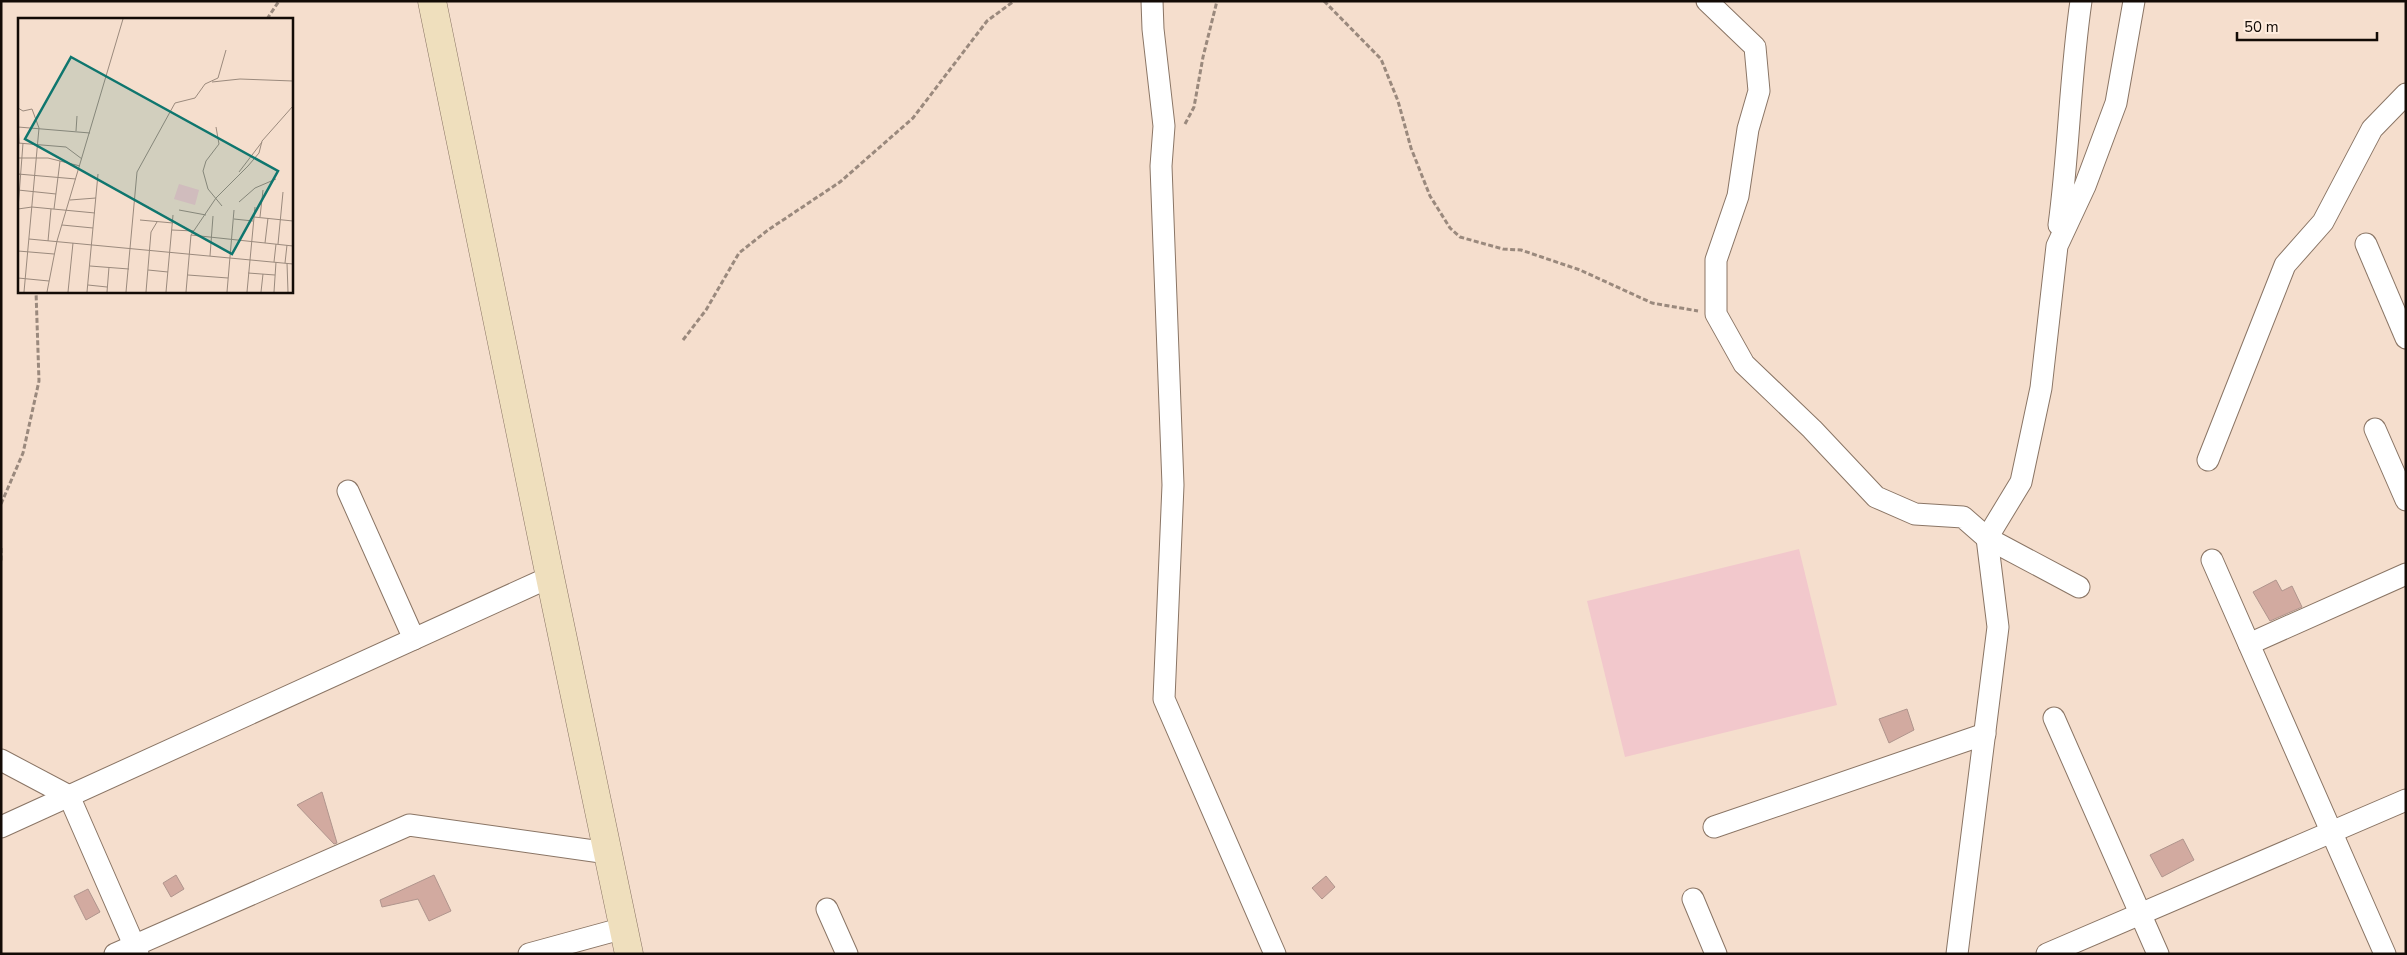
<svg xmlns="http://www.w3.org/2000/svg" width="2407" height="955" font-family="'Nunito Sans',sans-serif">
<rect width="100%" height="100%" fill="#f5decd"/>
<polygon fill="#f2c8cc" points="1799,549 1837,705 1625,757 1587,601"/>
<g fill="#d2aaa0" stroke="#b0958d">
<polygon points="2276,580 2282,591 2292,586 2302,607 2270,621 2253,592"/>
<polygon points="1907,709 1914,730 1889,743 1879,719"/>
<polygon points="322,792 337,843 334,844 297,805"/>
<polygon points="2183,839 2194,860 2162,877 2150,855"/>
<polygon points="176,875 184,889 171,897 163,883"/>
<polygon points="434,875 451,911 429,921 418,899 382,907 380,900"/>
<polygon points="1326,876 1335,887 1322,899 1312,888"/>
<polygon points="88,889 100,912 86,920 74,896"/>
</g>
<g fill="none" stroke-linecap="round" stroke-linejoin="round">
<g stroke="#8a7565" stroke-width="23">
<g id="minor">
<polyline points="1152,1 1153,29 1164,126 1161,166 1173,485 1164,699 1275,954"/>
<polyline points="1707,1 1755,47 1759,91 1748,129 1738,196 1716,260 1716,314 1744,364 1812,429 1876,497 1915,514 1963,517 1987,538 2079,587"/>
<path d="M2059 225C2069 151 2070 76 2081 1"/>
<polyline points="2366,244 2406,338"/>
<polyline points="2375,429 2406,500"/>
<polyline points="2208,460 2285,265 2323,222 2372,129 2406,94"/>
<polyline points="348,491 414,639"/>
<polyline points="2212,560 2385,954"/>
<polyline points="2249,644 2406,574"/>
<polyline points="2054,718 2158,954"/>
<polyline points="1,760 69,796 138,954"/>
<polyline points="1,827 550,577"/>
<polyline points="1714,827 1985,734"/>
<polyline points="1693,899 1716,954"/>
<polyline points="827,909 847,954"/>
<polyline points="115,954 409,825 608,853"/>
<polyline points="529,954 624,928"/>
<polyline points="1957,954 1998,627 1987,538 2021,482 2041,388 2057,246 2085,186 2116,103 2134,1"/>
<polyline points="2047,954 2406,800"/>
</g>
</g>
<g stroke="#8a7565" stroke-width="29">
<polyline id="secondary" points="432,1 550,577 629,954"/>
</g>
<g stroke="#9a897d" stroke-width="3" stroke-dasharray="5 2.5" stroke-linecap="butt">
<polyline points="1324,1 1381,59 1398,101 1411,148 1430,196 1450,228 1460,237 1503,249 1521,250 1580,270 1652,303 1698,311"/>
<polyline points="267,19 279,1"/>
<polyline points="1185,124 1194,107 1203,57 1217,1"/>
<polyline points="683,340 706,310 739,253 768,230 840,182 913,118 987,21 1014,1"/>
<polyline points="1,504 23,453 39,381 36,291"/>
<polyline points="1,548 1,561"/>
</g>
<use href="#minor" stroke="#fff" stroke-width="21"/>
<use href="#secondary" stroke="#efdfbd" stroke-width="28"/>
</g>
<g transform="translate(18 18)">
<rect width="275" height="275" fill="#f5decd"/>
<path d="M161 166 181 172 177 187 156 181Z" fill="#f2c8cc"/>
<path fill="none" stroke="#9b8a7d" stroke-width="1" d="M194 64 222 61 275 63M0 90 5 93 14 91 21 110 6 274M0 103 1 125M0 109 72 115M198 109 201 126 188 143 185 153 190 171 204 188M58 113 59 98M0 125 48 129 64 141M0 140H30L62 148M221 154 244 124M0 156 58 161M0 172 38 176M52 182 78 180M221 184 237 170 258 161M0 191 14 189 77 195M0 191 5 125M36 191 42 143M161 192 188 197M236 199 275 203M242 199 245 172M216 201 235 203M122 202 155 205M44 207 75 210M154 212 176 213M173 217 275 228M11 221 275 246M30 223 33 191M247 225 250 200M260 226 265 174M0 233 36 236M192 238 195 198M256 244 258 226M267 245 269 227M269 245 270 274M72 248 111 251M130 252 150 254M230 255 257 257M170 257 210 260M0 260 31 263M70 267 89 269M29 274 39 223 105 1M50 274 55 225M69 274 80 156M89 274 91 249M108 274 119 154 157 85 177 80 187 66 200 60 208 32M128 274 133 214 139 204M148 274 155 197M168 274 173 217 198 180 230 148 241 135 244 123 275 88M209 274 216 192M229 274 237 189M243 274 245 256M256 274 258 244"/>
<path fill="#0f766e" fill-opacity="0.15" stroke="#0f766e" stroke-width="2.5" d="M53 39 260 153 214 236 7 121Z"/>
<rect width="275" height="275" fill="none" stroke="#130b06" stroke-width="2.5"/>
</g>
<rect width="2407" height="955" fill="none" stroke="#130b06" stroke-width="5"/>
<path d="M2237 32v8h140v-8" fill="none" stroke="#130b06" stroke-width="2.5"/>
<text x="2244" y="32" font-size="15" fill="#130b06" stroke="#ffecde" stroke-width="4" paint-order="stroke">50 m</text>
</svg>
